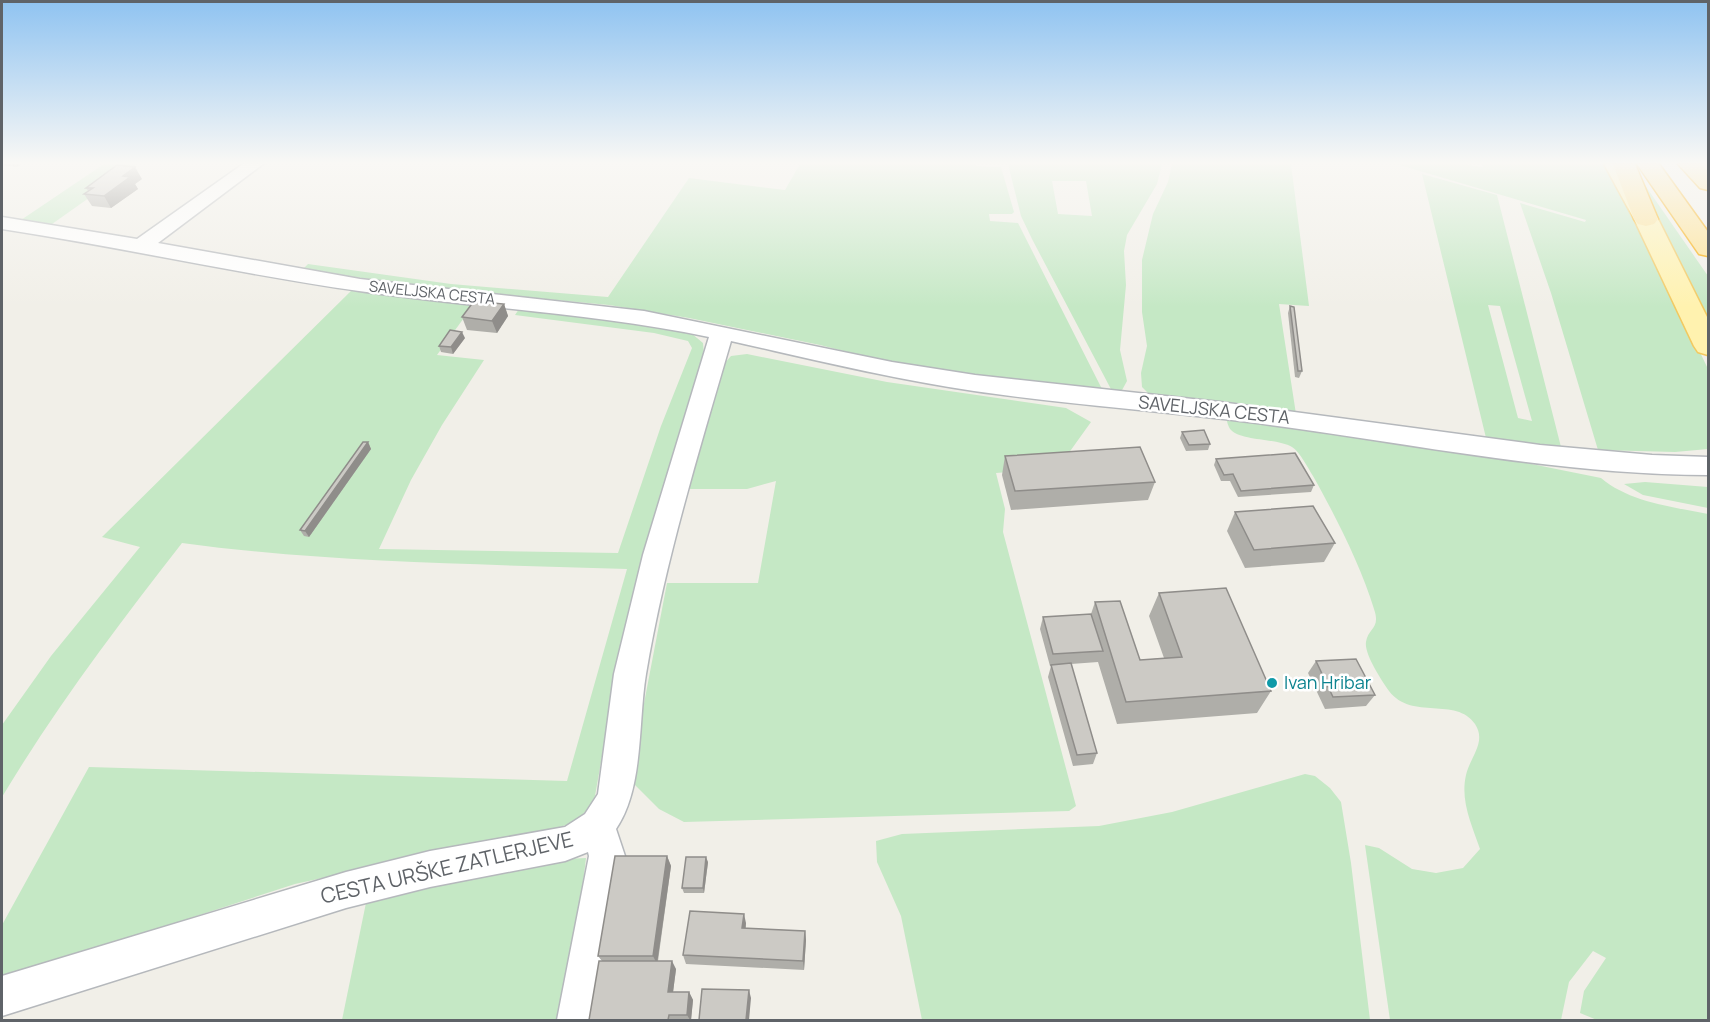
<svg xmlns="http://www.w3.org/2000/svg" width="1710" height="1022" font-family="Manrope,sans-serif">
<rect width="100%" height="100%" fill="#f1efe8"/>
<g fill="#c5e8c5" fill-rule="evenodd">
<polygon points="104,164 137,164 52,224 21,220"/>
<polygon points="800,164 976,164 976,166 1001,167 1014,212 1012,214 989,214 990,221 1018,223 1103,391 1102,393 902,366 820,345 689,318 609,305 451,290 302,270 308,264 451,284 608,297 689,178 785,190"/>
<path d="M1008 164H1162L1157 184 1127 235 1124 251 1126 285 1120 350 1127 381 1121 392 1113 393 1032 239 1021 216ZM1052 181H1086L1092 216 1058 214Z"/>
<polygon points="1172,164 1291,164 1309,306 1279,304 1296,414 1150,395 1142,387 1141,373 1147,346 1142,312 1142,260 1153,214 1168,182"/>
<polygon points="1396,164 1460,164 1483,167 1482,164 1610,164 1708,369 1708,449 1675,452 1598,450 1551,293 1520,203 1585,222 1586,220"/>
<polygon points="1631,165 1708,276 1708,329 1700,315"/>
<path d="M1422 174 1497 195 1561 447 1500 439 1487 442ZM1488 305 1500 306 1532 421 1518 418Z"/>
<path d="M352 290 474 304 437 355 484 360 442 425 411 480 379 549 618 553 661 426 692 348 688 341 654 333 515 315 519 309 585 316 691 333 703 343 704 355 610 711 595 796 589 808 580 817 569 824 544 832 449 850 295 884 2 979V925L89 767 567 781 627 569C478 564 329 563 182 543 118 625 56 707 2 797V725L51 656 140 547 102 537Z"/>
<polygon points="747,354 887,382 1066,408 1091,422 1058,468 996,473 1005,509 1003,532 1076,806 1069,811 684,822 659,809 635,785 637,740 667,583 758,583 776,481 747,489 687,489 723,365 731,356"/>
<path d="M1226 417 1496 457 1601 478C1629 502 1673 507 1708 514V1020H1597L1580 1013 1584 991 1606 958 1593 951 1569 982 1561 1020H1390L1365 845 1379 848 1412 869 1436 873 1463 868 1480 849C1472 825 1460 801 1466 775 1470 757 1487 742 1475 724 1456 696 1412 721 1389 691 1382 681 1364 654 1366 642 1368 628 1381 629 1374 609 1361 566 1335 515 1313 476 1308 468 1300 452 1292 447 1276 438 1241 441 1231 430 1228 427 1227 421 1226 417Z"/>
<polygon points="1645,482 1708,487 1708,508 1643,495 1624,484"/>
<polygon points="1305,774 1315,776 1330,788 1341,802 1351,863 1370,1020 922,1020 901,916 877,862 876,841 902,834 1099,826 1172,812"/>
<polygon points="586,858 581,900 559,1020 342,1020 367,898 564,859"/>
</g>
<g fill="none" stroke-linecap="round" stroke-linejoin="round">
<g stroke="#b5b8bc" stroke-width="3">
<path id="minor" d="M243 164H263L158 243 360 279 644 311 892 362 975 375 1220 402 1540 445 1652 455 1708 457V475C1566 475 1425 446 1285 427 1181 412 1077 406 974 391 892 379 811 359 731 341 699 451 665 561 646 674 638 722 644 788 616 829L625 856 597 1020H557L589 856 588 852 565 861 430 887 346 908 2 1016V976L346 872 430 851 565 827 585 814 598 794 614 674 643 555 709 337C593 313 476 308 359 291 239 274 121 247 2 229V217L137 239Z"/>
</g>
<g stroke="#f2c960" stroke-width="3">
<g id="major">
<polygon points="1604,164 1626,164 1658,219 1708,319 1708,355 1698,352 1694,346 1634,219"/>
<polygon points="1693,164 1708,164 1708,176 1700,174"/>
</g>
</g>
<g stroke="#f9ab00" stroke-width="3">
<g id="highway">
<polygon points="1613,164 1635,164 1658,219 1654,224 1646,226 1638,224 1634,219"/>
<polygon points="1637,164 1659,164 1708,232 1708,256 1699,254"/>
<polygon points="1678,164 1701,164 1708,171 1708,190 1700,188"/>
</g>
</g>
<use href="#minor" fill="#fff" fill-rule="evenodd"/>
<use href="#major" fill="#fff2af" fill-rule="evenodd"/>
<use href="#highway" fill="#fde293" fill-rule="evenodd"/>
</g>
<g fill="#afaea9">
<polygon points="2,164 22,164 17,167 2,165"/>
<polygon points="142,179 135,184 138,189 111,208 92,206 84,194 88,191 86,188"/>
<polygon points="504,304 508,316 497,333 467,330 462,317"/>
<polygon points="1290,306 1302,371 1299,378 1295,377 1288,313"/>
<polygon points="465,338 453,354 441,352 439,346"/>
<polygon points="1182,432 1210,444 1208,450 1186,451 1180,438"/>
<polygon points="368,442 371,449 309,537 304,536 300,530"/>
<polygon points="1005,456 1155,482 1148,500 1011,510 1002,475"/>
<polygon points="1216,459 1314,485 1311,492 1238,497 1230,481 1221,481 1214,465"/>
<polygon points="1235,512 1335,543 1324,562 1245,568 1227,531"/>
<polygon points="1159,593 1271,691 1257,713 1117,724 1098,662 1071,664 1097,753 1093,764 1073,766 1048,677 1051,666 1050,666 1040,629 1043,617 1091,614 1095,602 1140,660 1164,658 1149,616"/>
<polygon points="1316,661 1375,695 1366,706 1325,709 1308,673"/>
<polygon points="667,856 671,866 658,961 676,969 673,992 689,992 693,1000 691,1020 589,1020 602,961 598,956"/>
<polygon points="708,862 704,893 684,893 682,888"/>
<polygon points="746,923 746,928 805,931 806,940 804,970 686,964 683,955"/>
</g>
<g fill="#8f8d8a">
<polygon points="135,167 142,179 135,184 138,189 111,208 104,196 123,176"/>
<polygon points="504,304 508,316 497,333 492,321"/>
<polygon points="462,332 465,338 453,354 451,347"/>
<polygon points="368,442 371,449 309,537 305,531"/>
<polygon points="667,856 671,866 657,964 653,956"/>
<polygon points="706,857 708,862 704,893 703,888"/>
<polygon points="744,914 746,923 744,937 742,928"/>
<polygon points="805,931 806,940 804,970 803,961"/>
<polygon points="672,961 676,969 672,1000 668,992"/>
<polygon points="749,990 751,998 749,1020 746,1020"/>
<polygon points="689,992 693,1000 691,1020 690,1020 687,1015"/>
</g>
<g fill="#cccac5" stroke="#8f8d8a" stroke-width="1.5">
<polygon points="117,165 135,167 123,176 130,177 104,196 84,194 93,188 86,188"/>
<polygon points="474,301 504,304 492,321 462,317"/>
<polygon points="1290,306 1294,307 1302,371 1298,371"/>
<polygon points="450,330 462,332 451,347 439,346"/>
<polygon points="1204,430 1210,444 1189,445 1182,432"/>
<polygon points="363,442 368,442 305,531 300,530"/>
<polygon points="1140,447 1155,482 1015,491 1005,456"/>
<polygon points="1295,453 1314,485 1241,491 1233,474 1224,475 1216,459"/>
<polygon points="1313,506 1335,543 1254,550 1235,512"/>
<polygon points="1226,588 1271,691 1126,702 1095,602 1120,601 1140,660 1182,657 1159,593"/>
<polygon points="1091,614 1103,651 1053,654 1043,617"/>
<polygon points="1356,659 1375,695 1333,697 1316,661"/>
<polygon points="1071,663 1097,753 1077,755 1051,665"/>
<polygon points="615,856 667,856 653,956 598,956"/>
<polygon points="686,857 706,857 703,888 682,888"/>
<polygon points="690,911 744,914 742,928 805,931 803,961 683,955"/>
<polygon points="599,961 672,961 668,992 689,992 687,1015 669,1015 668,1020 589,1020"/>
<polygon points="702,989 749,990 746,1020 699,1020"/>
</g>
<linearGradient id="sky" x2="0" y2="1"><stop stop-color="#8fc3f1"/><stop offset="0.53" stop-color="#f9f8f5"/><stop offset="1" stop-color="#f9f8f5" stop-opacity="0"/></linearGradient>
<rect width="1710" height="307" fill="url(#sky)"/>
<circle fill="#0f9aa8" stroke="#fff" stroke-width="2" cx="1272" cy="683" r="6"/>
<g text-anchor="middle" stroke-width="5" stroke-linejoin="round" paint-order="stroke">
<g font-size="15" fill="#5f6368" stroke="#fff">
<text transform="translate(432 293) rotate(6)" y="5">SAVELJSKA CESTA</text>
</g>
<g font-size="18" fill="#5f6368" stroke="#fff">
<text transform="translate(1214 410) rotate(6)" y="6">SAVELJSKA CESTA</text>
</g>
<g font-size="18" fill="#0d838f" stroke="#fff" text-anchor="start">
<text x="1284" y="689">Ivan Hribar</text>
</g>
<g font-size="21" fill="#5f6368" stroke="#fff">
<text transform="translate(447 868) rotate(-13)" y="7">CESTA URŠKE ZATLERJEVE</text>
</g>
</g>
<rect width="1710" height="1022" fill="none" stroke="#5f6368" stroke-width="6"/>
</svg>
